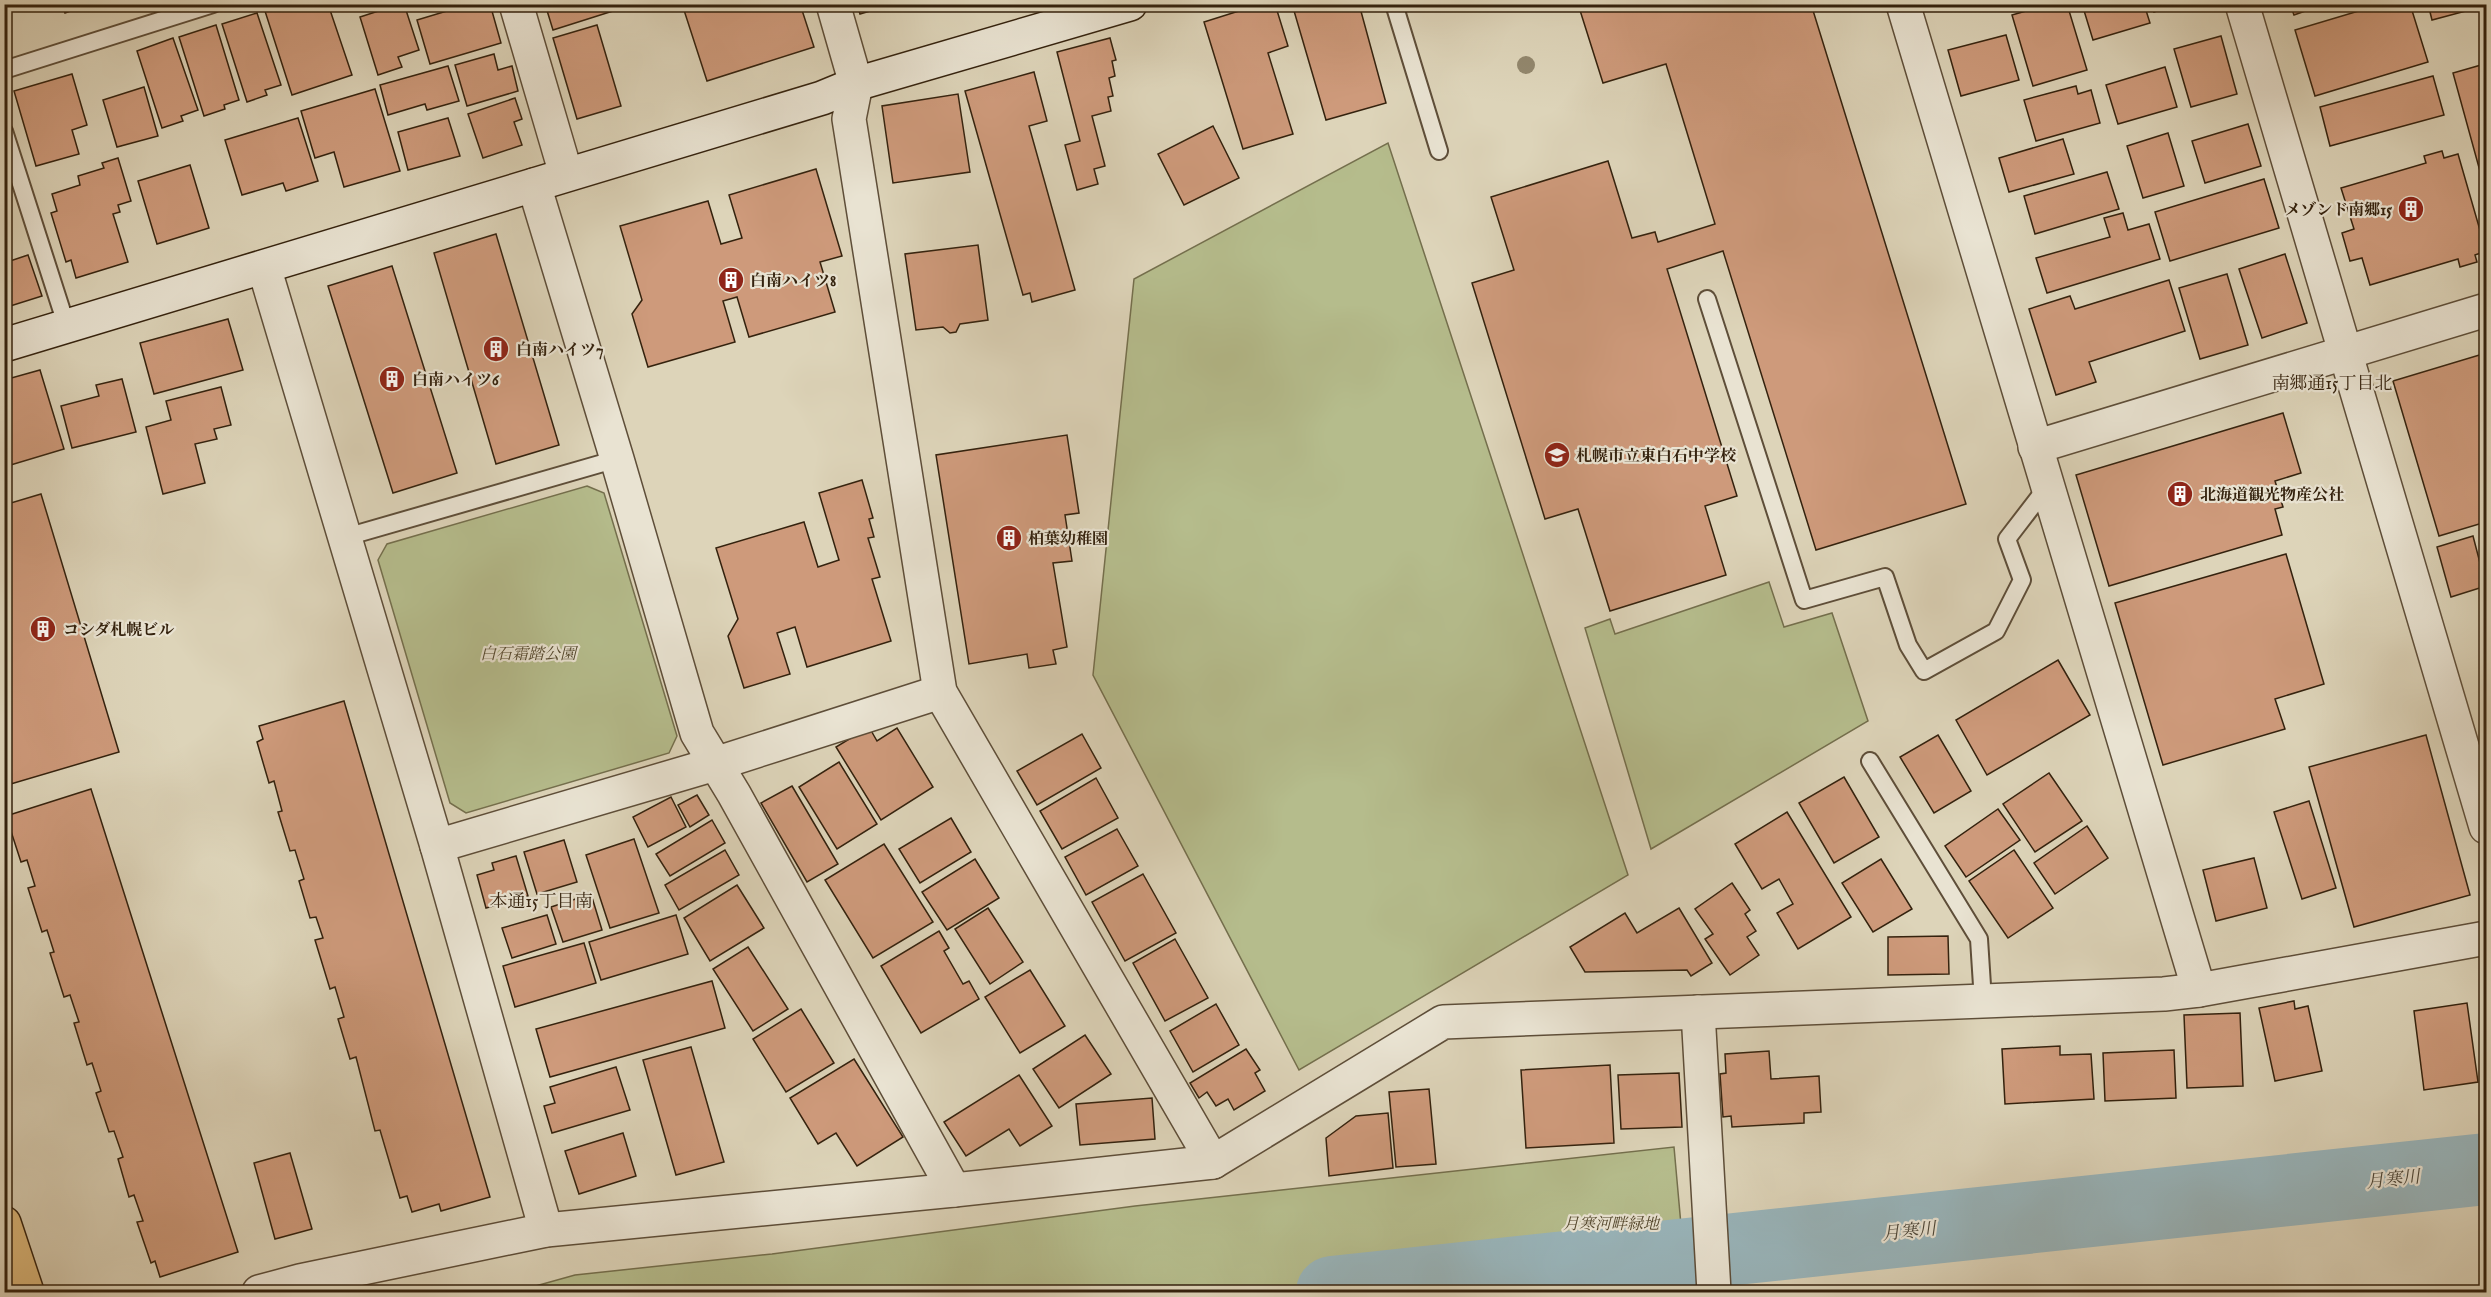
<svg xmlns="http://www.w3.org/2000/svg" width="2491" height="1297" font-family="'IM FELL English','Noto Serif JP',serif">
<rect width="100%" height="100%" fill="#ddd4b9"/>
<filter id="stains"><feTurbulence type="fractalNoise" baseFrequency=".00333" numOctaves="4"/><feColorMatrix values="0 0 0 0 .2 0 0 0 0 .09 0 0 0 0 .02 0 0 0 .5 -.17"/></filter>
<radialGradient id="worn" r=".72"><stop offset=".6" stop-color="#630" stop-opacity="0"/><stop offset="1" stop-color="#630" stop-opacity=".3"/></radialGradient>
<g fill="#b5bc8c" stroke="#746f4d" stroke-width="1.5">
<polygon points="1388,143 1628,875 1299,1070 1093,675 1134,279"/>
<polygon points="587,486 604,493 677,736 669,753 466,813 450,803 378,560 387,544"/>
<polygon points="1769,582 1784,627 1832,613 1868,721 1651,849 1585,628 1610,619 1615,634"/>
<polygon points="1674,1147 1687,1292 514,1292 575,1275 772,1254 1135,1206"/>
</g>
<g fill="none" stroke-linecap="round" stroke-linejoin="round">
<polyline stroke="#99b5bb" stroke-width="72" points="1332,1292 2486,1169"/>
</g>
<g fill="#ce9a7b" stroke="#34220e" stroke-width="1.5">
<polygon points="62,4 90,4 65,13"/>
<polygon points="275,4 328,4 352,75 292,95 264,8"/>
<polygon points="400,4 404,4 419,50 398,57 402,67 378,75 360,17"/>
<polygon points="470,4 490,4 501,43 430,64 417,20"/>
<polygon points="545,4 611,4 613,11 553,30"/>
<polygon points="682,4 800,4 814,47 707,81"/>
<polygon points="857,4 893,4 860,14"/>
<polygon points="1261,4 1275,4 1288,46 1268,53 1293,134 1243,149 1204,22"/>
<polygon points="1292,4 1359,4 1386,103 1326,120"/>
<polygon points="1578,4 1811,4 1966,504 1816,550 1723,251 1667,269 1737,496 1705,506 1726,575 1610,611 1578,509 1545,519 1472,283 1514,270 1491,197 1608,161 1632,238 1655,232 1658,242 1715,224 1666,64 1603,83"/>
<polygon points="2050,4 2067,4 2087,70 2033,86 2012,15"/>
<polygon points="2082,4 2144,4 2150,23 2093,40"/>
<polygon points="2152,4 2177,4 2154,12"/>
<polygon points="2290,4 2325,4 2294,15"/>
<polygon points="2382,4 2410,4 2428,62 2315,96 2295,30"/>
<polygon points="2428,4 2465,4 2466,11 2432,20"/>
<polygon points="257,13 281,85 265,90 267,95 247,102 222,24"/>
<polygon points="216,25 239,100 224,105 225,109 204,116 179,37"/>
<polygon points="597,25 621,106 577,119 553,38"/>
<polygon points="2006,35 2019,80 1961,96 1948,50"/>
<polygon points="2221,36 2237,94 2191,107 2174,49"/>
<polygon points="173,38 198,110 181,116 183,121 162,128 137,51"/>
<polygon points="1110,38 1116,60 1112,61 1115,76 1109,78 1113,96 1108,97 1111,111 1092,116 1105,166 1094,169 1098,184 1077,190 1065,145 1080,141 1057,52"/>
<polygon points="494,54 498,70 512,66 518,91 467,106 455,65"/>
<polygon points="2481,65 2486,86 2486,174 2481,175 2453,73"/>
<polygon points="448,66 459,101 427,110 425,104 388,115 380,85"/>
<polygon points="2165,67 2177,107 2118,124 2106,85"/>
<polygon points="1034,72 1047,121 1029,126 1075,290 1032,302 1030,293 1023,295 965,91"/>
<polygon points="72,74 87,125 72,130 79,154 36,166 14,91"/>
<polygon points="2433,76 2444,115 2330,146 2320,107"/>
<polygon points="2076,86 2078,94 2091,90 2100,123 2036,141 2024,100"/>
<polygon points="144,87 158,136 117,147 103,100"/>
<polygon points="375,89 400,171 344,187 334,152 315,158 301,111"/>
<polygon points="958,94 970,172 893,183 882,106"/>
<polygon points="515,98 522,119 514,122 522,145 483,158 468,114"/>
<polygon points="298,118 318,181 286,191 283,183 242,195 225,140"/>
<polygon points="448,118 460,156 408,170 398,132"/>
<polygon points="2248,124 2261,166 2205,183 2192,141"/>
<polygon points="1213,126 1239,178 1184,205 1158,154"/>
<polygon points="2168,133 2184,186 2143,198 2127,146"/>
<polygon points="2063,139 2074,174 2009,192 1999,158"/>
<polygon points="2442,151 2444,158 2458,154 2486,251 2475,255 2477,262 2460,267 2458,259 2370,285 2362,258 2350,261 2342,233 2354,229 2341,188 2426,163 2424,156"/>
<polygon points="118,158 131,201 118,205 120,212 113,214 128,262 76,278 71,260 66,262 51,213 57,211 52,194 80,185 78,176 104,168 102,163"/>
<polygon points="190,165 209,228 157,244 138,181"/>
<polygon points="816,169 842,256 820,262 835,312 749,337 737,297 723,301 735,342 648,367 632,314 642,300 620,226 708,201 721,244 742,238 729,195"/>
<polygon points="2107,172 2119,209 2035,234 2024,196"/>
<polygon points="2264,179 2279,228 2170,261 2155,212"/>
<polygon points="2123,213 2128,230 2149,224 2160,259 2047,293 2036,258 2110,237 2104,218"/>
<polygon points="496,234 559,445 496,464 434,253"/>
<polygon points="978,245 988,320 960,324 956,332 950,333 943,327 916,330 905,254"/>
<polygon points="2285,254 2307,323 2262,338 2239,269"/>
<polygon points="28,255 42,296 4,308 4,263"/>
<polygon points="392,266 457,473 393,493 328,286"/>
<polygon points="2227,274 2248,345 2200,359 2179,288"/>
<polygon points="2169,280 2185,331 2089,362 2096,382 2056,395 2029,309 2070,296 2075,309"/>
<polygon points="228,319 243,370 154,394 140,343"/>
<polygon points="2486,353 2486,522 2439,536 2393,381"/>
<polygon points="40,370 64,449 4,467 4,380"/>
<polygon points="122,379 136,432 72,448 61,406 99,396 96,385"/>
<polygon points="221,387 231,425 214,429 217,439 195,444 205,483 163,494 146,427 171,420 166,401"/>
<polygon points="2283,413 2301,473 2275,481 2283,507 2275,509 2282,535 2109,586 2076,475"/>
<polygon points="1067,435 1079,513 1065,515 1072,561 1053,563 1067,647 1053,650 1056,664 1029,668 1027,654 969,664 936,455"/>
<polygon points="862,480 873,518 869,519 874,537 868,538 880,577 872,579 891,641 807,667 795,627 777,633 790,674 744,688 728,636 738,619 716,548 804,522 818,567 839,560 819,493"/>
<polygon points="41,494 119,752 4,786 4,505"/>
<polygon points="2473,536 2486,586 2451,597 2437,547"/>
<polygon points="2286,554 2324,684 2275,699 2285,729 2163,765 2115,603"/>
<polygon points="2058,660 2090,715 1987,775 1956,720"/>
<polygon points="344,701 490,1197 441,1211 439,1204 412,1212 407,1196 400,1198 380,1130 375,1131 356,1057 350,1059 338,1019 344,1017 335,987 330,989 315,940 323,938 316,917 310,918 299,881 304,879 295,850 290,851 278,812 282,811 274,781 269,783 257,742 263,739 259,726"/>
<polygon points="869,727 877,741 897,728 933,787 881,820 836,747"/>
<polygon points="1082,734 1101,768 1037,805 1017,771"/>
<polygon points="1938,735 1971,791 1934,813 1900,757"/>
<polygon points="2426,735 2470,895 2354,927 2309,767"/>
<polygon points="839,762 877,824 837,849 799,787"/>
<polygon points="2049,773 2082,821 2035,852 2003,804"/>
<polygon points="1844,777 1879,837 1834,863 1799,803"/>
<polygon points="1096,778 1118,818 1062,849 1040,811"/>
<polygon points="792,786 838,864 807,882 761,803"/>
<polygon points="91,789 238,1252 160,1277 155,1261 151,1263 137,1222 143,1221 134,1195 129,1197 118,1159 123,1157 114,1131 109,1132 96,1093 101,1091 92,1063 87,1065 74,1023 79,1022 70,995 64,997 50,953 54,952 47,930 42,932 28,888 35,886 27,860 21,862 6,816"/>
<polygon points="697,795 709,815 690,827 678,805"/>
<polygon points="671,797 686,827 648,847 633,817"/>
<polygon points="2309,801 2336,888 2302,899 2274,812"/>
<polygon points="1998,809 2020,840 1966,877 1945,846"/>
<polygon points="1787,812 1851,917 1798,949 1777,913 1793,904 1779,879 1762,889 1735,844"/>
<polygon points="951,818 971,852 920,883 899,849"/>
<polygon points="712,820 725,843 670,876 656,854"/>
<polygon points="2087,826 2108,858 2055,894 2034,863"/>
<polygon points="1117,829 1138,866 1086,895 1065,857"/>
<polygon points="634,839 659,913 610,928 586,855"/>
<polygon points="564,840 577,882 537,894 524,852"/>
<polygon points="884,844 933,922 873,958 825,880"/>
<polygon points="725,850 739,875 679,910 665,885"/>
<polygon points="2014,850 2053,908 2008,938 1969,881"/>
<polygon points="516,856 528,896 486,908 477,875 494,870 492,863"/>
<polygon points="2254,858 2267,908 2216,921 2203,870"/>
<polygon points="975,859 999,898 947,930 922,892"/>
<polygon points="1881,859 1912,909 1873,932 1842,883"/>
<polygon points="1143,874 1176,933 1125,961 1092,902"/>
<polygon points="1732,883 1750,910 1745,914 1756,931 1747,937 1759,955 1730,975 1705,939 1713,934 1695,909"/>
<polygon points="737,885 764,928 710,961 684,918"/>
<polygon points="591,894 602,930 563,942 551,907"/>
<polygon points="988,908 1023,962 990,984 955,929"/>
<polygon points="1679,908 1712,963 1691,976 1687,970 1585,972 1570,947 1625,913 1637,933"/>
<polygon points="547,915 556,944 512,958 502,928"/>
<polygon points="676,915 688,954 601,980 589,942"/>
<polygon points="939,931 949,948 944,951 963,984 969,981 979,999 921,1033 881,966"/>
<polygon points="1948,936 1949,974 1888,975 1888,937"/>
<polygon points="1175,939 1208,998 1165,1021 1133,963"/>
<polygon points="584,943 596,983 515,1007 503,966"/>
<polygon points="748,947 788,1009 753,1031 713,969"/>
<polygon points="1030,970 1065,1026 1020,1053 985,997"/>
<polygon points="712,981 725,1028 550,1077 536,1029"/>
<polygon points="2294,1001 2295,1009 2308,1006 2322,1071 2275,1081 2259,1008"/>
<polygon points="2467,1003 2478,1082 2424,1090 2414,1011"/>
<polygon points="1216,1004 1239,1045 1193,1072 1170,1031"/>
<polygon points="801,1009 834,1063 786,1092 753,1039"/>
<polygon points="2240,1013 2243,1086 2187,1088 2184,1015"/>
<polygon points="1085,1035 1111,1074 1059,1108 1033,1069"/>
<polygon points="2060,1046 2060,1055 2091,1054 2094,1099 2005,1104 2002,1049"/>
<polygon points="691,1047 724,1162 676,1175 643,1060"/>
<polygon points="1246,1049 1260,1070 1255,1073 1265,1091 1234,1110 1228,1099 1216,1106 1207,1092 1199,1098 1190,1083"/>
<polygon points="2174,1050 2176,1098 2105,1101 2103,1053"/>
<polygon points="1769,1051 1771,1079 1819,1076 1821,1112 1804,1113 1804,1123 1732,1127 1731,1116 1723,1117 1720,1074 1726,1073 1725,1054"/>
<polygon points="854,1059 903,1137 857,1166 836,1133 818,1144 790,1098"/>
<polygon points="1610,1065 1614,1143 1526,1148 1521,1070"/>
<polygon points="616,1067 630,1110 552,1133 544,1106 555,1103 550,1087"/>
<polygon points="1679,1073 1682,1127 1621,1129 1618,1075"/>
<polygon points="1019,1075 1052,1126 1020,1146 1009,1129 966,1156 944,1122"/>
<polygon points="1429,1089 1436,1164 1396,1167 1389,1092"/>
<polygon points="1152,1098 1155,1139 1080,1145 1076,1104"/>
<polygon points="1388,1113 1393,1168 1329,1176 1326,1138 1356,1116"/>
<polygon points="623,1133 636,1176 579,1194 565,1151"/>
<polygon points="290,1153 312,1229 275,1239 254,1163"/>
</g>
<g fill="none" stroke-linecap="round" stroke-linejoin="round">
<g stroke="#5e4e39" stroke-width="20">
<g id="lane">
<polyline points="1394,4 1439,151"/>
<polyline points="4,70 213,4"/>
<polyline points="4,131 67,327"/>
<polyline points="1707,299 1804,600 1885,577 1908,645 1924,671 1996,631 2022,580 2007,539 2047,487"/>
<polyline points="346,537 617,459"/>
<polyline points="1870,761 1979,939 1983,1001"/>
</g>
</g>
<g stroke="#5e4e39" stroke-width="36">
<g id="street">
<polyline points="516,4 566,174"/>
<polyline points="833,4 856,84 849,119 940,692 1213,1162"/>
<polyline points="1903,4 2199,990"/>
<polyline points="2242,4 2486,827"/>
<polyline points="534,185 617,459 697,733 734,794 954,1190"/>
<polyline points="264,267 437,846 546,1230"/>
<polyline points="2035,447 2486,310"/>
<polyline points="437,846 715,764 940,692"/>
<polyline points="1698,1012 1714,1292"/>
<polyline points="259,1292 300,1281 546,1230 954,1190 1213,1162 1443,1022 2164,994 2199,990 2486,938"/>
</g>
</g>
<g stroke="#34220e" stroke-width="36">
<polyline id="secondary" points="4,345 822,98 856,84 1130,4"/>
</g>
<g stroke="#34220e" stroke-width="36">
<polyline id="highway" points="4,1223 27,1292"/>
</g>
<use href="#lane" stroke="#e9e3d2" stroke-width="16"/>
<use href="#street" stroke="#e9e3d2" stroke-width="33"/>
<use href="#secondary" stroke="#e9e3d2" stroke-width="33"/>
<use href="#highway" stroke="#deba7c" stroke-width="33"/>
</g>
<circle fill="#92876d" cx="1526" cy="65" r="9"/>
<defs>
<g id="building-disc" transform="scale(1.35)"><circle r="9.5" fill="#8f2418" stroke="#e9e3d2"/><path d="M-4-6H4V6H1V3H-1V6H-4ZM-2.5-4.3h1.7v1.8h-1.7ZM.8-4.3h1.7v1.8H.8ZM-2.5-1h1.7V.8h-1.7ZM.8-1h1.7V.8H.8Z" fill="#fff"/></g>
<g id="school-disc" transform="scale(1.35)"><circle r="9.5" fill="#8f2418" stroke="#e9e3d2"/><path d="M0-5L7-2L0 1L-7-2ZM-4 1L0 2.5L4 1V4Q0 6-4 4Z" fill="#fff"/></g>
</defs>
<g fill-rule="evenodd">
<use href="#building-disc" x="2411" y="209"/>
<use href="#building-disc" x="731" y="280"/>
<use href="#building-disc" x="496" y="349"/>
<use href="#building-disc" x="392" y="379"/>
<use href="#school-disc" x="1557" y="455"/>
<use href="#building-disc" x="2180" y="494"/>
<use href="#building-disc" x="1009" y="538"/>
<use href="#building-disc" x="43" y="629"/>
</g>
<g text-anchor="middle" stroke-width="4.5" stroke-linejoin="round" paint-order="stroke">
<g font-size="16" font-weight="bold" fill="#34220e" stroke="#e9e3d2" text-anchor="start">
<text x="2392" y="215" text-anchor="end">メゾンド南郷15</text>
<text x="750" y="286">白南ハイツ8</text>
<text x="516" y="355">白南ハイツ7</text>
<text x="412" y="385">白南ハイツ6</text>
<text x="1576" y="461">札幌市立東白石中学校</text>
<text x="2200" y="500">北海道観光物産公社</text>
<text x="1028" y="544">柏葉幼稚園</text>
<text x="63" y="635">コシダ札幌ビル</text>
</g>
<g font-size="16" font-style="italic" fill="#54482e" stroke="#e9e3d2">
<text x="528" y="659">白石霜踏公園</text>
<text x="1611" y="1229">月寒河畔緑地</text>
</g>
<g font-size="18" fill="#34220e" stroke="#e9e3d2">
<text x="2332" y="389">南郷通15丁目北</text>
<text x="541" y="907">本通15丁目南</text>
</g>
<g font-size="18" font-style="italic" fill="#4d4739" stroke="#e9e3d2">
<text transform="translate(2393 1179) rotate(-6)" y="6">月寒川</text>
<text transform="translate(1909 1231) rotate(-6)" y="6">月寒川</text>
</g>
</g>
<rect width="2491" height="1297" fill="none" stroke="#ddd4b9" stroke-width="24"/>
<rect x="6" y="6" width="2479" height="1285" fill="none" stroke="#34220e" stroke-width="3"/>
<rect x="12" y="12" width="2467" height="1273" fill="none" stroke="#34220e" stroke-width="1.5"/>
<rect width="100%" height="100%" filter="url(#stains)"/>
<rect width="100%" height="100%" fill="url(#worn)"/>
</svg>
